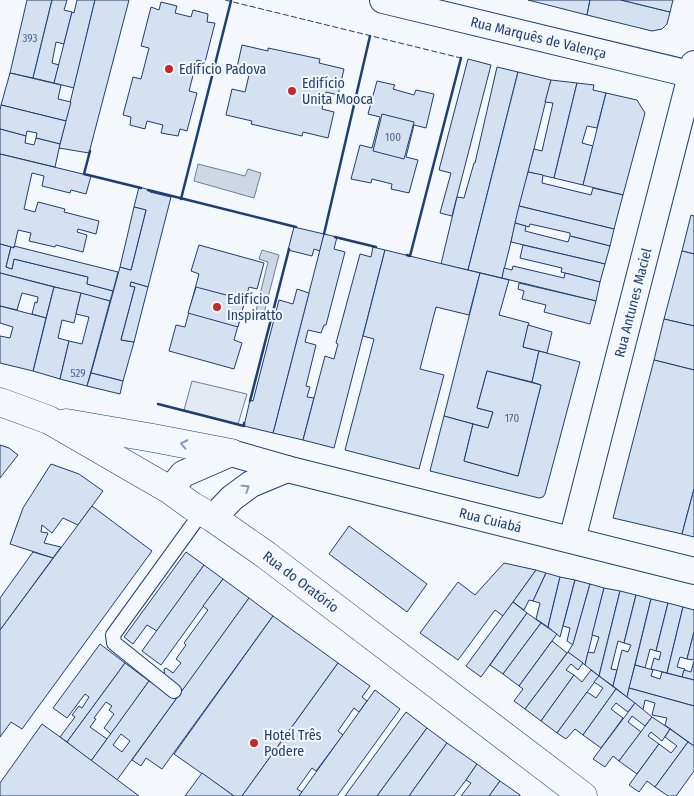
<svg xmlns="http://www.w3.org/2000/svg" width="694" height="796" font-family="'Fira Sans Condensed',sans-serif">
<rect width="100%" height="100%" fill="#f4f7fb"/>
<polygon fill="#e3e9f0" stroke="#687fa3" points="192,381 247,394 238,424 184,410"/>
<g fill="#cfd7e4" stroke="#687fa3">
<polygon points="198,164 245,176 248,169 261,173 254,198 194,181"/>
<polygon points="262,250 279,255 263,317 255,315 268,262 259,259"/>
</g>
<g fill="#d5e0f0" stroke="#1d3f73" fill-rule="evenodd">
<polygon points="27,0 52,0 33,78 10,73"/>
<polygon points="52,0 67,0 64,10 72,12 64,44 56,42 52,63 59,65 54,83 33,78"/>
<polygon points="77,0 95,0 74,88 54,83 72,12 74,13"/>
<polygon points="95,0 129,0 89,153 59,148"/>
<polygon points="528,0 590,0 587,15"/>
<polygon points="590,0 621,0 670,12 667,24 662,29 652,31 587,15"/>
<polygon points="621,0 673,0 670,12"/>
<polygon points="161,2 177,6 175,13 191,17 193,10 208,14 207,22 215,23 205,62 197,60 189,91 197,93 187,131 180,129 178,136 161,133 163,125 147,121 145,129 130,125 131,117 123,115 133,77 141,79 149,48 141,46 151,7 159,10"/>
<polygon points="242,45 268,51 268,48 320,59 319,63 344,69 338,95 326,92 322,109 334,112 328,138 303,132 302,136 251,124 252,121 226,115 232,89 245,92 249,75 236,72"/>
<polygon points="468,59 491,65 452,216 440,213 451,173 439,170"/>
<polygon points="497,67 518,72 468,270 441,264 457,197 464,198 474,163 475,163"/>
<polygon points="518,72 551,80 502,278 468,270"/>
<polygon points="10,73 61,85 58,99 71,102 66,121 1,105"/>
<polygon points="551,80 577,83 554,178 528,172 534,149 542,151 553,103 545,102"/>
<polygon points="377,81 395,85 393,89 414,95 416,90 434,94 426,128 414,125 406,157 418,160 409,193 391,189 392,184 372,179 371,183 351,179 360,145 372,148 380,117 368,114"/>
<polygon points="577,83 594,85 593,90 606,93 597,128 587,126 582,143 593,146 583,185 554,178"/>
<polygon points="606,93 637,100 645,113 623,195 583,185"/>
<polygon points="1,105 66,121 60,144 36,138 37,133 27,131 26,136 0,129 0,110"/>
<polygon points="382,114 414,122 404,159 373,151"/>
<polygon points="0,129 26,136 25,143 34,145 36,138 60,144 55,167 0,154"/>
<polygon points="0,154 91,176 86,194 71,190 70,193 42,186 44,176 32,173 24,209 35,212 38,202 65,209 64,212 99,221 96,234 78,229 77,232 87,235 83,252 56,245 55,247 29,241 31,233 18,230 14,248 0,244"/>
<polygon points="528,172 543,175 542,183 591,195 593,188 623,195 614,229 519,206"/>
<polygon points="139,187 150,190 150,192 171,197 148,287 131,282 130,286 135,287 121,340 134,342 123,381 91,373 120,267 131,270 146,210 134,207"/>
<polygon points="519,206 614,229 610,246 570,236 570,233 530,224 529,227 515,223"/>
<polygon points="134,207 146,210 131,270 120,267"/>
<polygon points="691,215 694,216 694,254 682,251"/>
<polygon points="515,223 526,226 525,231 568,242 570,236 610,246 605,264 511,242"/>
<polygon points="294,227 324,234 320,251 314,249 312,256 288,250"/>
<polygon points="324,234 337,237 334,249 345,252 326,325 324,325 321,333 308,330 305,342 316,345 306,386 310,387 307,397 314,398 303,440 273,433"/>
<polygon points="0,244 11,247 6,267 12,269 14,259 88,277 87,284 113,291 110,301 0,273"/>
<polygon points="199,245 264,263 257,289 249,287 245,300 234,340 242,343 234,369 169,351 176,325 185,327 192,300 199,274 191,271"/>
<polygon points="523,245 605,264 600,282 561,272 562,268 520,258"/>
<polygon points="14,246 118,272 113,291 87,284 88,277 14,259 12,269 6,267 11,247 14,248"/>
<polygon points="373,247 385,250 334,448 303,440 325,356 334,359 338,344 336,343 360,254 371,257"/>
<polygon points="385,250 480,273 469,315 436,307 420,369 444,375 419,469 345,450 374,339 363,336"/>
<polygon points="682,251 694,254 694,326 664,319"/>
<polygon points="513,266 564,278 565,273 600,282 596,301 502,278 504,268 512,270"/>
<polygon points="0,273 54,287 46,318 32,314 35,302 37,303 38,297 22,293 17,310 0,306"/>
<polygon points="480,273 509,280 499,315 529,323 523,347 539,351 532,382 487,371 477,408 493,412 488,428 444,416"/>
<polygon points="131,282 148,287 134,342 121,340 135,287 130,286"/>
<polygon points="519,283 596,301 590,324 544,312 546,305 522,299 524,291 518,289"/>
<polygon points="54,287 81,293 74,323 62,320 58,338 69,341 60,379 33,371"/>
<polygon points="196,287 245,300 238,327 188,313"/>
<polygon points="297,289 309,293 273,433 244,426 250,400 253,401 279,300 293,304"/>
<polygon points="81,293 110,301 87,386 60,379 69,341 82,344 89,317 76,314"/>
<polygon points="0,306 46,318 33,371 0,363 0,336 10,338 13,327 0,323"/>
<polygon points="664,319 694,326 694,370 654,360"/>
<polygon points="528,325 552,332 547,353 523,347"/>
<polygon points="539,351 580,362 545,494 543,497 539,498 430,471 444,416 473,424 464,461 518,476 541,385 532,382"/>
<polygon points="654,360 694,370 694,489 682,534 613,518"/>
<polygon points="487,371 541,385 518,476 464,461 473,424 488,428 493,412 477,408"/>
<polygon points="91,373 123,381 120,394 87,386"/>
<polygon points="0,445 9,448 18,455 0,478"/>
<polygon points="51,464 79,474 103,491 78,525 63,518 52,533 42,525 41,532 48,533 44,543 61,547 53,558 10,544 23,508"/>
<polygon points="694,489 694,537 682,534"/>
<polygon points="92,506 152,551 22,729 11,722 0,737 0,630"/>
<polygon points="349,526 427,584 407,612 329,554"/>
<polygon points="33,552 53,558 0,630 0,598"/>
<polygon points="186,552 204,565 157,631 147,625 133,644 124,637"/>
<polygon points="504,563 536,570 503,616 495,610 458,660 420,633 458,582 475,595"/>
<polygon points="204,565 223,579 161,665 142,651"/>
<polygon points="536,570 546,573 533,601 529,600 524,610 513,602"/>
<polygon points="546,573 560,577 548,627 536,619 540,603 533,601"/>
<polygon points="560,577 575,580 560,637 548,627"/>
<polygon points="223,579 249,598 183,690 165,677 164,669 166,668 173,673 181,663 176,659 186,645 184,643 208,610 203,606"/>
<polygon points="575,580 590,584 573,645 567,641 570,628 563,626"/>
<polygon points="590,584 604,588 585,665 568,652 573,644"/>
<polygon points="604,588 620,591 599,676 585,665 588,652 594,653 599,637 592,635"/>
<polygon points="620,591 636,595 624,643 618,641 611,669 617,670 613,686 599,676"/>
<polygon points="636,595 651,599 627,697 613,686 622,650 628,652 631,645 624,643"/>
<polygon points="249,598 273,616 162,769 146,758 141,766 132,760"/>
<polygon points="651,599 668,603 656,651 650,649 645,668 635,665"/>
<polygon points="513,602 527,613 481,677 466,666"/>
<polygon points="668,603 683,607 667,673 651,669 654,658 659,660 661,652 656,651"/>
<polygon points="683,607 694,610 694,632 687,659 680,657 677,667 685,669 682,677 667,673"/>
<polygon points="527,613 541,623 503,674 490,665"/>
<polygon points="273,616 338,663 242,796 234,796 174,754"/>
<polygon points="541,623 557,634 519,686 503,674"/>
<polygon points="694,632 694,660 687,659"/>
<polygon points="552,641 567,653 525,709 514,701 523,689 519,686"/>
<polygon points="100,644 125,663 67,742 60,737 75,717 72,715 79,706 82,708 89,697 85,694 67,718 53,708"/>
<polygon points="568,652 583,663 578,670 571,664 566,670 574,675 541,721 525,709"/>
<polygon points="694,661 694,680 682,677 684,670 691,672"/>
<polygon points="125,663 149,681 111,734 104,728 114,714 109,710 112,706 106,702 94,718 96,719 90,727 107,739 91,761 67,742"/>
<polygon points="338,663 370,686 362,697 367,701 359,712 354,708 338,731 343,735 316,771 312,768 297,789 302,792 299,796 242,796"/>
<polygon points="635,665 653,670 651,676 660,679 662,672 694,680 694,706 629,688"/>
<polygon points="591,670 599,676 557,733 541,721 574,675 582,682"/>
<polygon points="599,676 616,689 583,735 575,729 566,739 557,733 587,692 596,698 603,688 594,682"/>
<path d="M149 681 176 699 117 780 91 761ZM121 734 130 741 122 752 113 745Z"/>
<polygon points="629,688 694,706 694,746 665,725 667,718 652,715 655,703 645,700 643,710 627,697"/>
<polygon points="616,689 635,703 628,712 616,703 611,709 623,718 601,748 583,735"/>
<polygon points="375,690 400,709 337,796 299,796"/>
<polygon points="635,703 652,717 645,726 632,716 628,722 641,732 619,761 613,756 605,767 593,759"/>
<polygon points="406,712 427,728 377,796 345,796"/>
<polygon points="652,717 670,729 662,741 651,732 648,736 659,744 637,774 619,761"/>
<polygon points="42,724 60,737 139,796 0,796 0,783"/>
<polygon points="427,728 447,743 409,796 377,796"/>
<polygon points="670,729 688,742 655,787 647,781 639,792 629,785 659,744 671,753 677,746 665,737"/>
<polygon points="688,742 694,746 694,771 676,796 668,796 655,787"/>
<polygon points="447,743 477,764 466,780 454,796 409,796"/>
<polygon points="477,764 500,781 489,796 461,796 471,783 466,780"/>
<polygon points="202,773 234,796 185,796"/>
<polygon points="500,781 520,795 520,796 489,796"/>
</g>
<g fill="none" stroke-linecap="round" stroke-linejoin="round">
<g stroke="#1d3f73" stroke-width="16">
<polyline id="lane" points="174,691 114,643 113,635 202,512"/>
</g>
<g stroke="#1d3f73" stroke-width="28">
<g id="street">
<path id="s1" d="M383 0 694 75"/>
<path id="s2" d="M170 490 183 474 231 453 287 469 694 571"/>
<polyline points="213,518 232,498 251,484 287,469"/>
<path id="s3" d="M572 540 694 64"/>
</g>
</g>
<g stroke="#1d3f73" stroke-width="29">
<g id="secondary">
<path id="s4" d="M0 402 49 420 170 490 192 506 213 518 266 555 583 796"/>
<polyline points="66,423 153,438 231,453"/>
</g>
</g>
<use href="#lane" stroke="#f4f7fb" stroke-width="14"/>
<use href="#street" stroke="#f4f7fb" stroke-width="26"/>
<use href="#secondary" stroke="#f4f7fb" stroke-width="28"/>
<polyline stroke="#1d3f73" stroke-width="1" stroke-dasharray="6 2.5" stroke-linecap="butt" points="225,0 461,58"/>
<g stroke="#1d3f73" stroke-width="2.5">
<polyline points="90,151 84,174 141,188"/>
<polyline points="148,190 296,227"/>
<polyline points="181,199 231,1"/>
<polyline points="324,234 370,36"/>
<polyline points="335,237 376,247"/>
<polyline points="407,255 410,256 461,58"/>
<polyline points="250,401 289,249"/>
<polyline points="158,404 244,426 244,423"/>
</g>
</g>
<defs><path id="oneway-chevron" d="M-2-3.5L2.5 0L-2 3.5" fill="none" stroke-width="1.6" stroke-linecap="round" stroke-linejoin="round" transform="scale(1.25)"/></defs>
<g stroke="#889bb7">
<use href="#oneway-chevron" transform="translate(184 444) rotate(-168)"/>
<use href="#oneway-chevron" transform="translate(246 488) rotate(-34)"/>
</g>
<g fill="#c62828" stroke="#f4f7fb" stroke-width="2">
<circle cx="169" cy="69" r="5"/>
<circle cx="292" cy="91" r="5"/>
<circle cx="217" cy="307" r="5"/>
<circle cx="254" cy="743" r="5"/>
</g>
<g text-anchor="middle" stroke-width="4" stroke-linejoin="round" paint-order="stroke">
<g font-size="11" fill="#4b6792">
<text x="30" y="42">393</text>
<text x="393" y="141">100</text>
<text x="78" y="377">529</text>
<text x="512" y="422">170</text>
</g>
<g font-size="14" fill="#1d3f73" stroke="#f4f7fb">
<text dy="5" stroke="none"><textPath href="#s1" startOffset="160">Rua Marquês de Valença</textPath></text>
<text dy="5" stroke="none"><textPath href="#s3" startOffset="245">Rua Antunes Maciel</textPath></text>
<text dy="5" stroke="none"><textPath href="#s2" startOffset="341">Rua Cuiabá</textPath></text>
<text dy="5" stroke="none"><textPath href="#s4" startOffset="352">Rua do Oratório</textPath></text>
</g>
<g font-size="14" fill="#1d3f73" stroke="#f4f7fb" text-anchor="start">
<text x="179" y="74">Edifício Padova</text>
<text x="302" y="88">Edifício<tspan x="302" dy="16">Unita Mooca</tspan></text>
<text x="227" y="304">Edifício<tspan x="227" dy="16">Inspiratto</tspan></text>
<text x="264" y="740">Hotel Três<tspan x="264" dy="16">Podere</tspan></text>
</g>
</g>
</svg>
